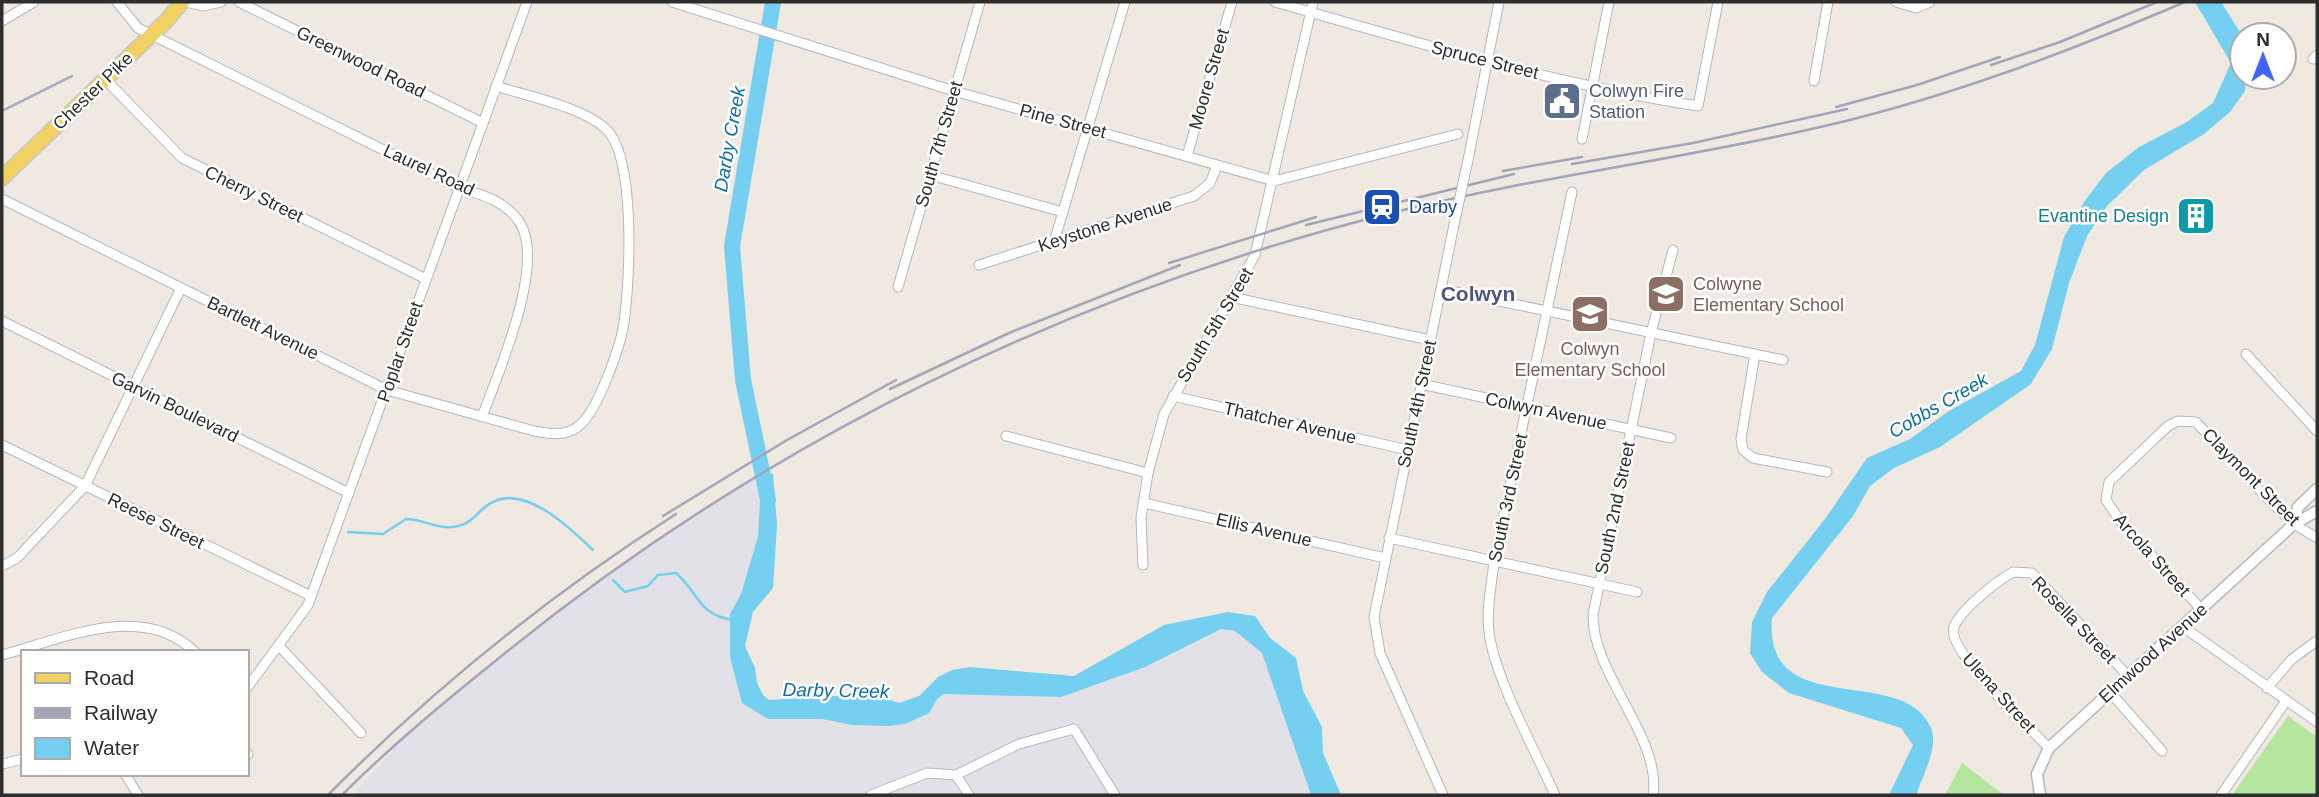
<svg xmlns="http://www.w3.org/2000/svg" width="2319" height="797" font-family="Arial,sans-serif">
<rect width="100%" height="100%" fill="#efe9e1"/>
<polygon fill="#e3e1e8" points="752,478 769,504 741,646 765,710 884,714 961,679 1077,681 1225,626 1254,626 1332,795 353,795 404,737 539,625 670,530"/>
<g fill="#b6e59e">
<polygon points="2288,716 2317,737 2317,795 2232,795"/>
<polygon points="1962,763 2004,795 1945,795"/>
</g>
<g fill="#75cff0">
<path d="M2195 2H2221L2240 32 2242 77H2246L2245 91 2230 112 2204 134 2144 170 2107 206 2087 236 2069 283 2052 349 2031 384 1940 447 1894 468 1870 486 1853 516 1772 618C1763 723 1904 662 1931 728 1939 747 1922 777 1916 795H1889L1913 745 1901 728 1789 693 1762 672 1750 653 1752 622 1767 592 1825 519 1867 458 1910 439 1949 411 2021 371 2035 345 2064 237 2084 202 2106 173 2139 147 2187 122 2213 103 2231 63Z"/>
<polygon points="773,473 777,525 773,588 753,612 745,646 755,668 757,683 763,695 769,700 835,696 881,697 899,703 919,696 938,677 952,670 970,667 1074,676 1164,625 1228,612 1255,616 1270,638 1296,658 1303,691 1322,727 1323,753 1341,795 1311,795 1262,653 1235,631 1221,629 1145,667 1061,697 944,694 937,699 929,713 905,724 888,726 853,725 822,719 768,719 742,703 730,657 730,614 741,594 758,537 761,481"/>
</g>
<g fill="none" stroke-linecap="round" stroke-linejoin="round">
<g stroke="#75cff0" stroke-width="2.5">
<path d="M348 532 383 534 406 519C424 519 439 531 458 526 474 523 479 508 493 502 526 485 570 528 593 550"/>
<path d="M613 580 625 592 648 586 658 575 676 573C699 593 698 615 733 620"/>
</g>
<polyline stroke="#75cff0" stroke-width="16" points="768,500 743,380 732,246 773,2"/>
<g stroke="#b4b7c1" stroke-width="11">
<g id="minor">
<path d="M117 2 138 28 460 188C483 195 507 202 520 223 546 265 498 373 482 417"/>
<polyline points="186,2 203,6 221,2"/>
<polyline points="239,2 483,123"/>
<polyline points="672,2 954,91 1274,181 1458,134"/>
<path d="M1275 2C1415 42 1554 84 1698 106L1718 2"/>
<polyline points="1896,2 1916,8 1930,2"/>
<polyline points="2,21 34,2"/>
<polyline points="2313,59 2317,55"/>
<polyline points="105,79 182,158 426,279"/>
<polyline points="1814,81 1828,2"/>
<polyline points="1582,139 1609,2"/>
<polyline points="1187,156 1232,2"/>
<polyline points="1468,160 1499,2"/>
<polyline points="930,175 1063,212"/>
<path d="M2 199 387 390 534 431C551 434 566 437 580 425 598 410 621 345 624 322 630 281 636 157 606 129 583 107 527 96 496 86"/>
<polyline points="1054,242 1125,2"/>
<polyline points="979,265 1194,196 1210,183 1217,166"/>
<polyline points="898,287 980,2"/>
<polyline points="1441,289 1783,360"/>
<polyline points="1231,297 1430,340"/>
<polyline points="2,321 349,493"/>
<polyline points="1755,354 1741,439 1743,450 1753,458 1827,472"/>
<polyline points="2246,354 2317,431"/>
<polyline points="1421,384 1671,438"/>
<polyline points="1173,396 1408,450"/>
<polyline points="1006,436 1148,473"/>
<polyline points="2,445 311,596"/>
<polyline points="1144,503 1385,558"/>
<polyline points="1389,538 1637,592"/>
<polyline points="1143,565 1141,518 1148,473 1164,414 1255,255 1313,2"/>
<polyline points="2,566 17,558 85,486 181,288"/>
<polyline points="2201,609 2121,522 2106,500 2109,482 2168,426 2178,421 2196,422 2267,498 2294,524 2317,538"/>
<polyline points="2182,626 2317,722"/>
<polyline points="279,646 361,733"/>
<path d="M2 655C63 639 142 601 195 652"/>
<polyline points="247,688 308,605 527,2"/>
<polyline points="2267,688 2291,660 2315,642"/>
<polyline points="2110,692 2162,751"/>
<path d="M2049 748C2031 729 1945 650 1954 627 1960 610 1997 581 2013 572L2032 573 2128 676"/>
<polyline points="247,753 248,754"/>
<polyline points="2,764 23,759"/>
<polyline points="125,774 138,795"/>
<polyline points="956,775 969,795"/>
<polyline points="871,795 927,773 956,775 1019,744 1074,729 1115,795"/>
<polyline points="1443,795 1380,653 1374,617 1455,220"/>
<path d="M1555 795C1536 752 1493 675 1489 631 1486 608 1492 584 1494 561L1572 192"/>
<path d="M1653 795C1662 738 1592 674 1593 615L1651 333 1673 250"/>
<polyline points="2221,795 2286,701"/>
</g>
</g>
<g stroke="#b4b7c1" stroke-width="13">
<g id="tertiary">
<polyline points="2294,524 2298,507 2317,489"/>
<polyline points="2040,795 2037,774 2049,748 2294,524 2317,511"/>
</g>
</g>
<g stroke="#c9c9c9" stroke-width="17">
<polyline id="primary" points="2,178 166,21 182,2"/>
</g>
<use href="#minor" stroke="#fff" stroke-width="9"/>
<use href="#tertiary" stroke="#fff" stroke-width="10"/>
<use href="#primary" stroke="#f2d163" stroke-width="14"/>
<g stroke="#a3a6b8" stroke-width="2.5">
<polyline points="1991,65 2060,42 2157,2"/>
<polyline points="1836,107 1917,85 2000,57"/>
<polyline points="2,111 72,76"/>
<polyline points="1572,164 1693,143 1847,109"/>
<polyline points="1503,171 1582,157"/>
<polyline points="1306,225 1514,174"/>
<polyline points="1169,263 1316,217"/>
<polyline points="890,389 1009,333 1180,265"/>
<polyline points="663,516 787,440 896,380"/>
<path d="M328 795C432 690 551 594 676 514"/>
<path d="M342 795C393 744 448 699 504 654 765 442 1070 293 1395 212 1531 178 1670 161 1807 130 1936 102 2063 54 2185 2"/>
</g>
<g stroke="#b4b7c1" stroke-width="11" stroke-linecap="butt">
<polyline id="minor-bridge" points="1455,220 1468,160"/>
</g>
<use href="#minor-bridge" stroke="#fff" stroke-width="9"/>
</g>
<defs>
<g id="civic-square" transform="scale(2.0125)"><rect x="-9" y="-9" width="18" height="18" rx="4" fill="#5c6f8a" stroke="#fff"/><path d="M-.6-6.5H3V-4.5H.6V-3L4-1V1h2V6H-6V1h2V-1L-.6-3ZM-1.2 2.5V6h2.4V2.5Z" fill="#fff"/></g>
<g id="station-square" transform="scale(2.0125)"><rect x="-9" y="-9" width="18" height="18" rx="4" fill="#1a4fb4" stroke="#fff"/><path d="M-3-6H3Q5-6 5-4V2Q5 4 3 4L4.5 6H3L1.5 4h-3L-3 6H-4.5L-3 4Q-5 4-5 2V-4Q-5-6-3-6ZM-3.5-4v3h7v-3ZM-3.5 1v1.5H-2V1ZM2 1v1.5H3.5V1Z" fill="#fff"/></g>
<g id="building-square" transform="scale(2.0125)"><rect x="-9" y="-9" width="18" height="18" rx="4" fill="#0f9aa8" stroke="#fff"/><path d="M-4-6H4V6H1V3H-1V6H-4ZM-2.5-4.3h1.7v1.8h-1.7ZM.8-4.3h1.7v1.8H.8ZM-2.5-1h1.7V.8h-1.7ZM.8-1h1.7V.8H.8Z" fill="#fff"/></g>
<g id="school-square" transform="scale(2.0125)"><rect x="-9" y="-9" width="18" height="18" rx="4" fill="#8d6e63" stroke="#fff"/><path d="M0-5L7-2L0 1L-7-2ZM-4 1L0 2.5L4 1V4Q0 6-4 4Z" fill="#fff"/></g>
</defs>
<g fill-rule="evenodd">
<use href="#civic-square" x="1562" y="101"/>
<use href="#station-square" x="1382" y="207"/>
<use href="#building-square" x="2196" y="216"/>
<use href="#school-square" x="1666" y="294"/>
<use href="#school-square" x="1590" y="314"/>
</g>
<g text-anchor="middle" stroke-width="5" stroke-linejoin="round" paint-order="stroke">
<g font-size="18" fill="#2e2e2e" stroke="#fff">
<text transform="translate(1485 60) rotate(14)" y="6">Spruce Street</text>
<text transform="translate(361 62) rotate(26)" y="6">Greenwood Road</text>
<text transform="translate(1209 79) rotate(-74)" y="6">Moore Street</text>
<text transform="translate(93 91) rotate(-44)" y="6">Chester Pike</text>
<text transform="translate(1063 121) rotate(15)" y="6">Pine Street</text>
<text transform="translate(939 144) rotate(-74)" y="6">South 7th Street</text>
<text transform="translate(429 170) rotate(25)" y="6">Laurel Road</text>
<text transform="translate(254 194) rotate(26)" y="6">Cherry Street</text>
<text transform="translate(1105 225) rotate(-18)" y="6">Keystone Avenue</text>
<text transform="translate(1215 325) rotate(-59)" y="6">South 5th Street</text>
<text transform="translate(263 328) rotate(26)" y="6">Bartlett Avenue</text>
<text transform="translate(400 352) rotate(-71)" y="6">Poplar Street</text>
<text transform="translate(1417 404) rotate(-78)" y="6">South 4th Street</text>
<text transform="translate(175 407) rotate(26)" y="6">Garvin Boulevard</text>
<text transform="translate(1546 411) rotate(12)" y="6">Colwyn Avenue</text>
<text transform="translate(1290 423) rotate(13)" y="6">Thatcher Avenue</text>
<text transform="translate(2251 477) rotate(45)" y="6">Claymont Street</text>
<text transform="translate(1508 498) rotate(-78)" y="6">South 3rd Street</text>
<text transform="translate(1615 508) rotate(-78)" y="6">South 2nd Street</text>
<text transform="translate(156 521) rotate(26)" y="6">Reese Street</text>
<text transform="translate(1264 530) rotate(13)" y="6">Ellis Avenue</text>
<text transform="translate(2152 555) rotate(48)" y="6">Arcola Street</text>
<text transform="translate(2074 620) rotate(46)" y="6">Rosella Street</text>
<text transform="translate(2153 653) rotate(-42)" y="6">Elmwood Avenue</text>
<text transform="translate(1999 693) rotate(48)" y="6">Ulena Street</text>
</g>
<g font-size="18" fill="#4e5e75" stroke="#fff" text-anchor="start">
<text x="1589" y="97">Colwyn Fire<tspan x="1589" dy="21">Station</tspan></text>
</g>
<g font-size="18" fill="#164399" stroke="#fff" text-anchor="start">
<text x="1409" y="213">Darby</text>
</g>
<g font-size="18" fill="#0d838f" stroke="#fff" text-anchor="end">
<text x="2169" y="222">Evantine Design</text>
</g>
<g font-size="18" fill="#785e54" stroke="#fff" text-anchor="start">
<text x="1693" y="290">Colwyne<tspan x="1693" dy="21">Elementary School</tspan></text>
<text x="1590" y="355" text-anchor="middle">Colwyn<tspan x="1590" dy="21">Elementary School</tspan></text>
</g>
<g font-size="19" font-style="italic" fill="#0d6fa3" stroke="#fff">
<text transform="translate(729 139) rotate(-80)" y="7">Darby Creek</text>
<text transform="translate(1938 405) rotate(-30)" y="7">Cobbs Creek</text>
<text transform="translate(836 690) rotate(1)" y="7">Darby Creek</text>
</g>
<g font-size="21" font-weight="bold" fill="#4d5680" stroke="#fff">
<text x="1478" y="301">Colwyn</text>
</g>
</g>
<rect width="2319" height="797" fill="none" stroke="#2e2e2e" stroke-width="7"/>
<rect x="21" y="650" width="228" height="126" fill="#ffffff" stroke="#ababab" stroke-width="2"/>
<rect x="35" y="673" width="35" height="10" fill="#f2d163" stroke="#ababab" stroke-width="2"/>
<text x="84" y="685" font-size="21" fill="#2e2e2e">Road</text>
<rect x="35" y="708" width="35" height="10" fill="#a3a6b8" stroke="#ababab" stroke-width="2"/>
<text x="84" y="720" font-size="21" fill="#2e2e2e">Railway</text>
<rect x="35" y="738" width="35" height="21" fill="#75cff0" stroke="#ababab" stroke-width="2"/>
<text x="84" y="755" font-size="21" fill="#2e2e2e">Water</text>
<g transform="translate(2263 56)"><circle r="33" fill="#ffffff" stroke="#ababab" stroke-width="2"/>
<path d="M0-5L12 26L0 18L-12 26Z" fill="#4264fb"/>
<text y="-10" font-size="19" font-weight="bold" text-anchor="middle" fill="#2e2e2e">N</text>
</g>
</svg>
